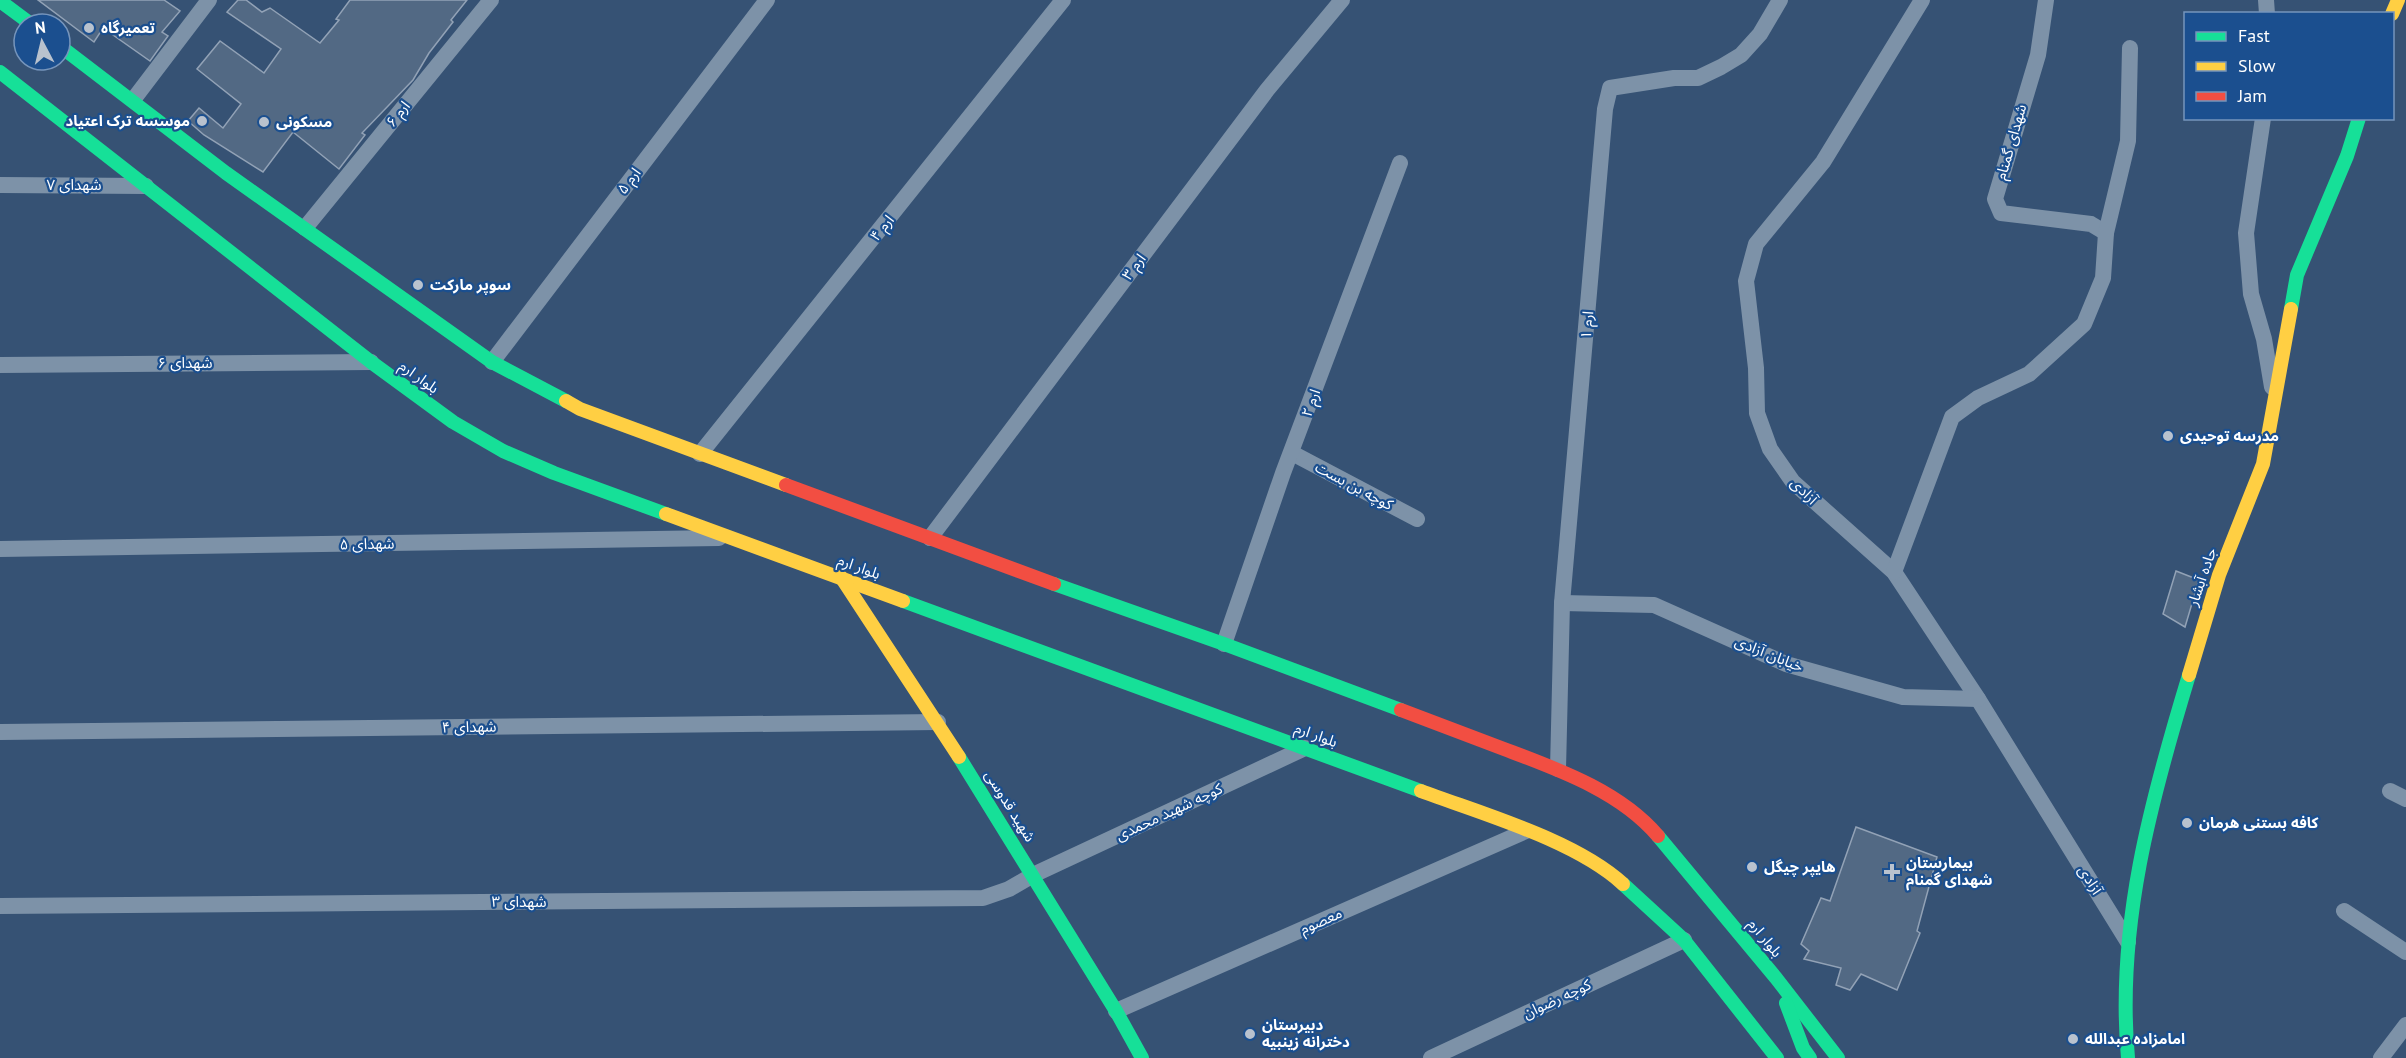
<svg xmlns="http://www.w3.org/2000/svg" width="2406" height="1058" font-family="'PT Sans','Noto Sans Arabic',sans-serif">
<rect width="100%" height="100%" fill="#365274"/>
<g fill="#526984" stroke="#92a2b6" stroke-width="1.5">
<polygon points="38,0 164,0 180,11 162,32 168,36 150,61 103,28 94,42"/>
<polygon points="238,0 246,0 262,12 270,8 320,43 339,20 336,19 350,0 467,0 451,20 453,22 429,53 413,80 362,133 365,135 339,169 293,132 263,172 204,135 188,121 199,108 223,128 241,104 197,69 220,41 264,73 281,49 227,12"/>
<polygon points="2176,571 2199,580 2185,627 2163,614"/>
<polygon points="1856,827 1937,857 1917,931 1920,933 1897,990 1861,974 1850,990 1836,985 1841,968 1804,959 1809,951 1801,944 1821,898 1830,901"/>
</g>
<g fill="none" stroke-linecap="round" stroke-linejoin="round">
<g stroke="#7d92a8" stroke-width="16">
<polyline points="1922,0 1823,162 1756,244 1746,281 1756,368 1757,413 1770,449 1793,482 1894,572 1978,699 2128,942"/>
<polyline points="2046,0 2038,55 1995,199 2001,213 2091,224 2106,233"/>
<polyline points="2266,0 2267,14"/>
<polyline points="133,100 209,0"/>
<polyline points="2263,118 2246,233 2251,294 2264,339 2272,387"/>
<polyline points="0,185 146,186"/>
<polyline points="305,228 491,0"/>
<polyline points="492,362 767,0"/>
<polyline points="0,365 371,362"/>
<polyline points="1292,453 1417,519"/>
<polyline points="700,454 1063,0"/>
<polyline points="930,538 1267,90 1342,0"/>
<polyline points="0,549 719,538"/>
<polyline points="1894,572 1952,417 1978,398 2029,374 2084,324 2103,278 2106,233 2128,141 2130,48"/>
<polyline points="1562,603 1654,605 1786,664 1903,697 1978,699"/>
<polyline points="1224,644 1283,473 1400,163"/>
<polyline points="0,732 938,722"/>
<polyline points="1558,769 1562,603 1605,109 1610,88 1674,78 1698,78 1721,67 1741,55 1760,34 1780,0"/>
<polyline points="2390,791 2406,799"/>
<polyline points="0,906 983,898 1009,889 1033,875 1305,748"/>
<polyline points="2344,911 2406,952"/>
<polyline points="1116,1011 1526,831"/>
<polyline points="1431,1058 1684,940"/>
<polyline points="2381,1058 2406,1025"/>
</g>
<g stroke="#16e098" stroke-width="14">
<polyline points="0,1 31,24"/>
<polyline points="60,46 226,173 492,362 566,401"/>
<polyline points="0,72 371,362 453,422 503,451 554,473 666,514"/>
<polyline points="2291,309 2297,275 2347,156 2359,118"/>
<polyline points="1054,584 1224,644 1401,710"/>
<polyline points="903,601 1421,791"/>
<polyline points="959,757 1116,1011 1142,1058"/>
<polyline points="1658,836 1776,978 1838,1058"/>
<polyline points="1623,884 1684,940 1777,1058"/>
<polyline points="1786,1003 1803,1048 1810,1058"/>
<path d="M2128 1058C2116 927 2151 800 2189 675"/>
</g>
<g stroke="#ffcf43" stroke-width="14">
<polyline points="2392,14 2398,0"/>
<polyline points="566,401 580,409 786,485"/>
<polyline points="666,514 903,601"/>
<polyline points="841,577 959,757"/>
<polyline points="2189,675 2219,575 2263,464 2291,309"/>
<path d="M1421 791C1482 814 1575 840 1623 884"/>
</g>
<g stroke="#f24e42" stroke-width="14">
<polyline points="786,485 1054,584"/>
<path d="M1401 710C1435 723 1469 736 1504 749 1557 769 1620 791 1658 836"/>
</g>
</g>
<g fill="#b9c2ce" stroke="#1b4f8f" stroke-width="2">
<circle cx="89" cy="28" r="6"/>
<circle cx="202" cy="121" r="6"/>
<circle cx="264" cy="122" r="6"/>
<circle cx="418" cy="285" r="6"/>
<circle cx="2168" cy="436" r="6"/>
<circle cx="2187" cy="823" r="6"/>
<circle cx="1752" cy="867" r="6"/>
<path d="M1889 863h6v6h6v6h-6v6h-6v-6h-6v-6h6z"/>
<circle cx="1250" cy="1034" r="6"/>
<circle cx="2073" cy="1039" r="6"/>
</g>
<g text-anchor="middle" stroke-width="4.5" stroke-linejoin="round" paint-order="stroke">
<g font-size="15" font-weight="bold" fill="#fff" stroke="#1b4f8f" text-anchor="start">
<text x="101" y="33">تعمیرگاه</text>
<text x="190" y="126" text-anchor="end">موسسه ترک اعتیاد</text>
<text x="276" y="127">مسکونی</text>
<text x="430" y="290">سوپر مارکت</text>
<text x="2180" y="441">مدرسه توحیدی</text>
<text x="2199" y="828">کافه بستنی هرمان</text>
<text x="1906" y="868">بیمارستان<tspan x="1906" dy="17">شهدای گمنام</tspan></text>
<text x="1764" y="872">هایپر چیگل</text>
<text x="1262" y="1030">دبیرستان<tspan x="1262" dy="17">دخترانه زینبیه</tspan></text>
<text x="2085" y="1044">امامزاده عبدالله</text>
</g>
<g font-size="15" fill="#fff" stroke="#1b4f8f">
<text transform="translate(398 114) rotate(-51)" y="5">ارم ۶</text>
<text transform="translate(2011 142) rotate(-74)" y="5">شهدای گمنام</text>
<text transform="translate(629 181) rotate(-53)" y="5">ارم ۵</text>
<text x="74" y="190">شهدای ۷</text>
<text transform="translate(882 228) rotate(-51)" y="5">ارم ۴</text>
<text transform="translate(1134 267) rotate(-53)" y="5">ارم ۳</text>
<text transform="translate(1587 325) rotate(-85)" y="5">ارم ۱</text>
<text x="185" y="368">شهدای ۶</text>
<text transform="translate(419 377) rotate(36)" y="5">بلوار ارم</text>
<text transform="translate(1311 403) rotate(-70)" y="5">ارم ۲</text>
<text transform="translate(1354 486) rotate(28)" y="5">کوچه بن بست</text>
<text transform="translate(1804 491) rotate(45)" y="5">آزادی</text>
<text transform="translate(367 544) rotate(-1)" y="5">شهدای ۵</text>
<text transform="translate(859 567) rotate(20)" y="5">بلوار ارم</text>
<text transform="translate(2202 577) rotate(-71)" y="5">جاده آبشار</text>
<text transform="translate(1769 654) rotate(22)" y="5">خیابان آزادی</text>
<text transform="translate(469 727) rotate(-1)" y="5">شهدای ۴</text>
<text transform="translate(1316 735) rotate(20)" y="5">بلوار ارم</text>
<text transform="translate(1010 806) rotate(58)" y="5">شهید قدوسی</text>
<text transform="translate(1169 812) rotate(-25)" y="5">کوچه شهید محمدی</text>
<text transform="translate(2090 880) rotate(58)" y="5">آزادی</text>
<text x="519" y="907">شهدای ۳</text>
<text transform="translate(1321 921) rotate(-24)" y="5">معصوم</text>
<text transform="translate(1765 938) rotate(51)" y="5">بلوار ارم</text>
<text transform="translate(1557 999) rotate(-25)" y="5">کوچه رضوان</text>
</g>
</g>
<rect x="2184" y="12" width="210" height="108" fill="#1b4f8f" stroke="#7695bc" stroke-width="1.5"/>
<rect x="2196" y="32" width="30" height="9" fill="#16e098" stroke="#7695bc" stroke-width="1.5"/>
<text x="2238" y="42" font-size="18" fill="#ffffff">Fast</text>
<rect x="2196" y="62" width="30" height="9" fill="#ffcf43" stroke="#7695bc" stroke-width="1.5"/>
<text x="2238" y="72" font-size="18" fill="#ffffff">Slow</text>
<rect x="2196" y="92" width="30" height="9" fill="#f24e42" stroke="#7695bc" stroke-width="1.5"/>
<text x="2238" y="102" font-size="18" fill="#ffffff">Jam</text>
<g transform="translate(42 42) rotate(353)"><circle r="28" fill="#1b4f8f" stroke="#7695bc" stroke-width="1.5"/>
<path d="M0-4.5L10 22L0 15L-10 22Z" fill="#b9c2ce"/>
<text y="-9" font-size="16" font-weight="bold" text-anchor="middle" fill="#ffffff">N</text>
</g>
</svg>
